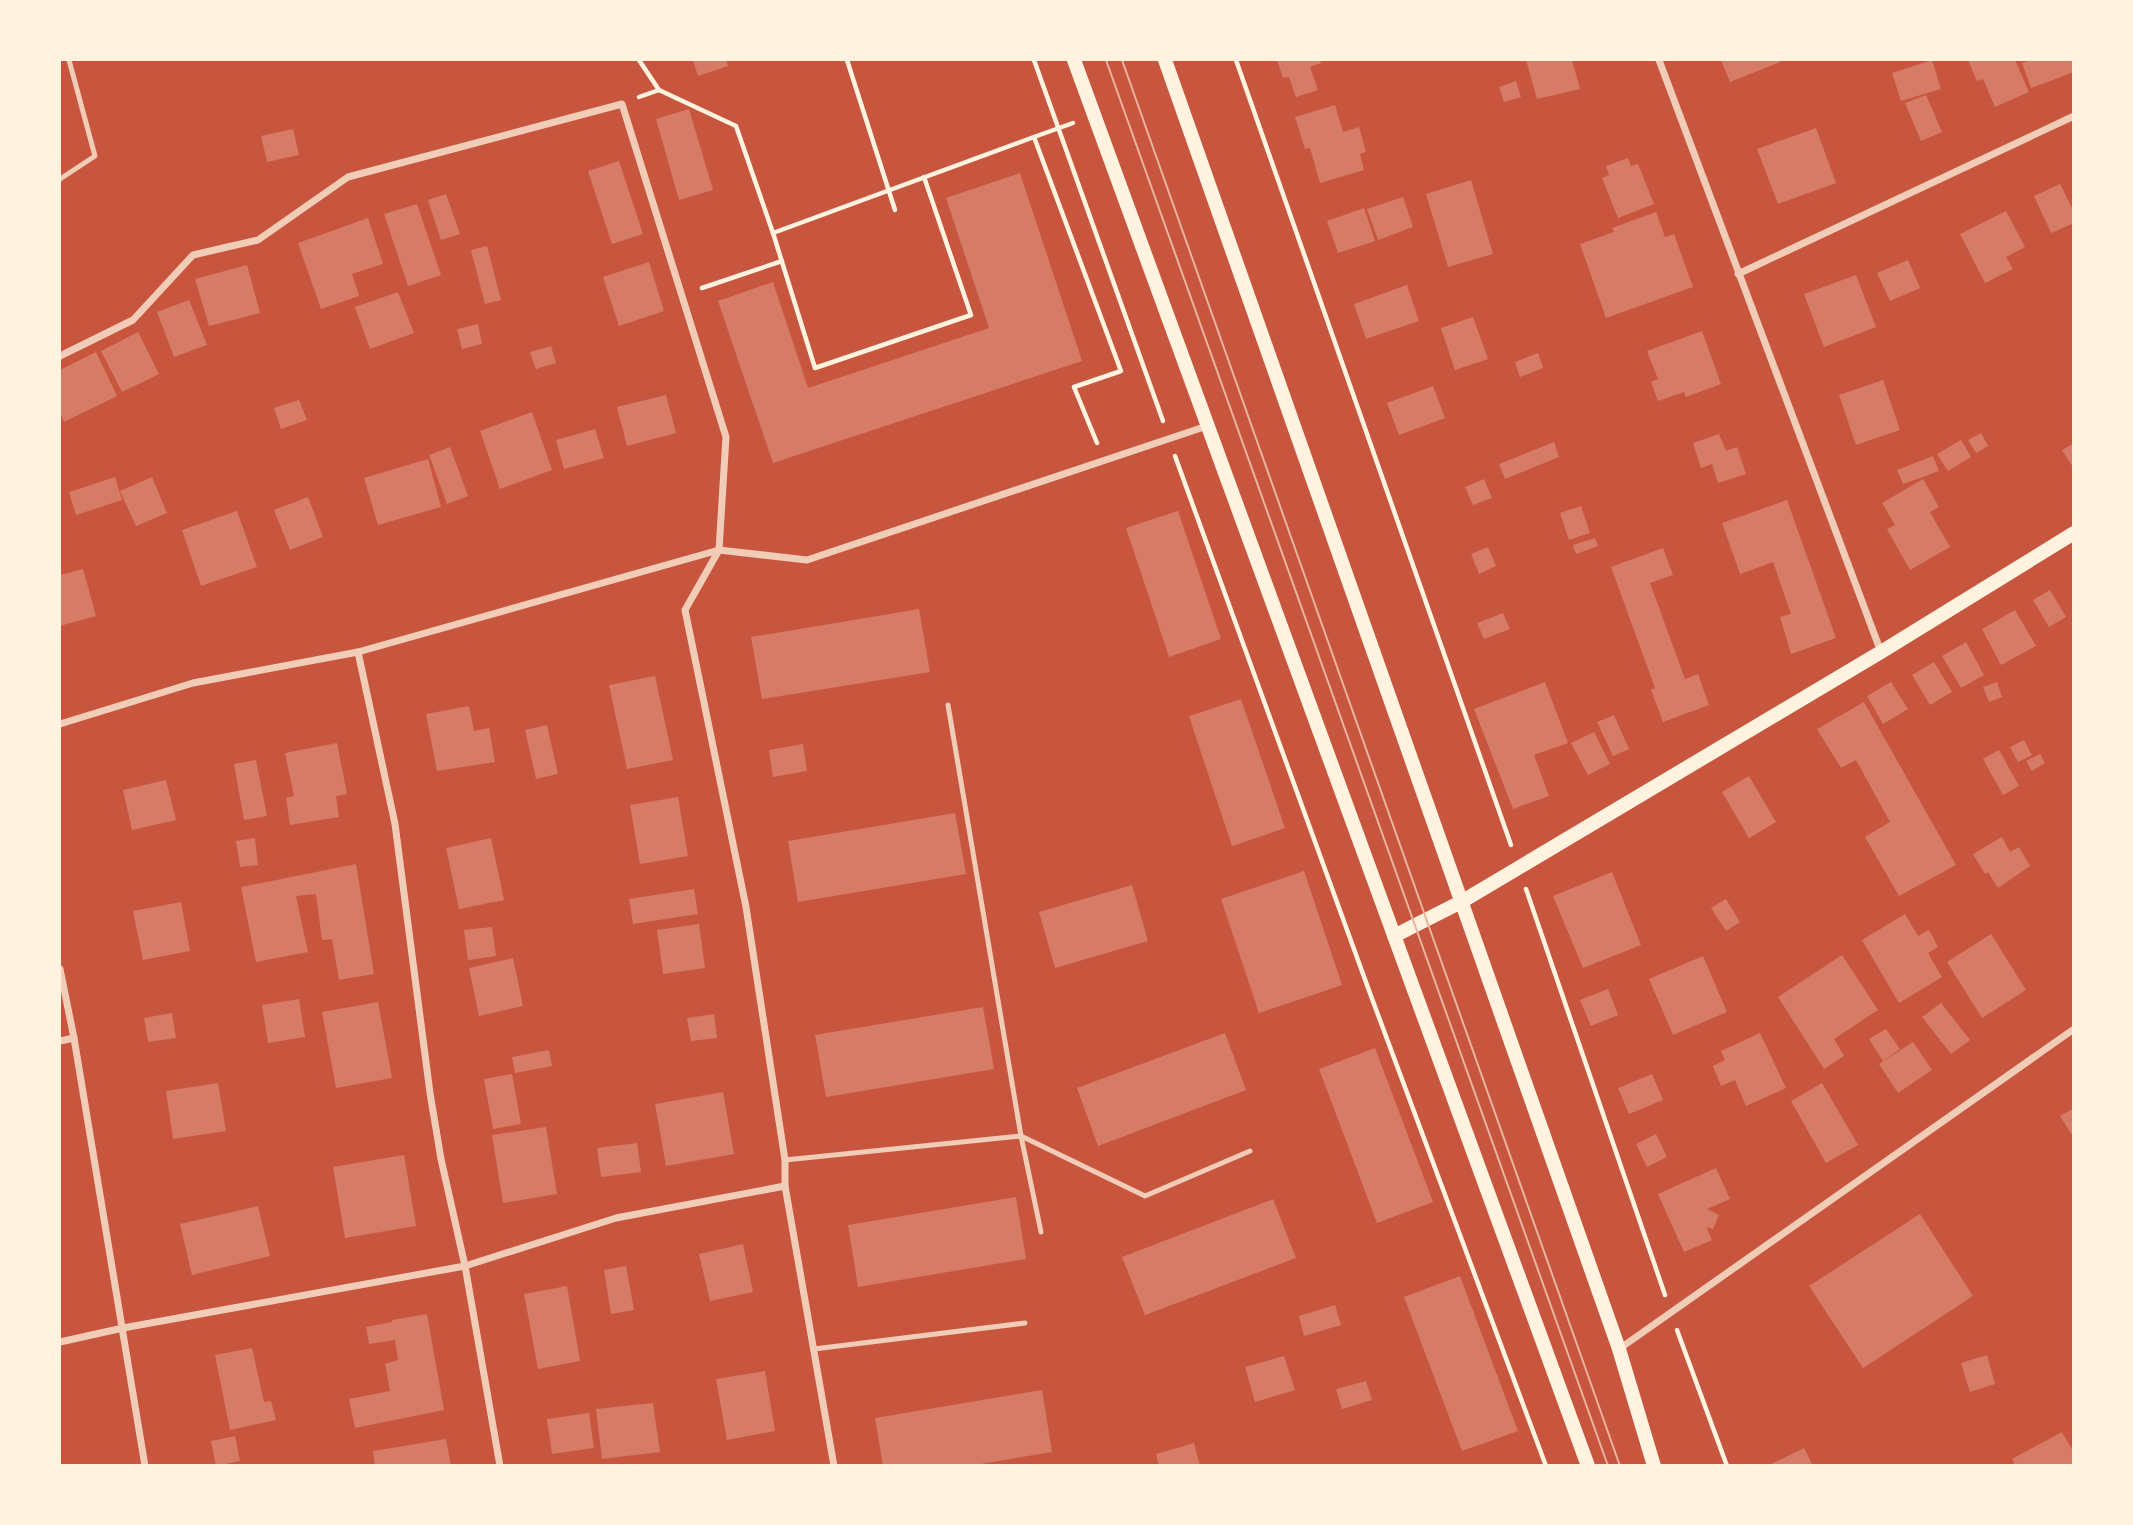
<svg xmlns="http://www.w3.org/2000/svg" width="2133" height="1525" font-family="'DM Sans',sans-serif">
<rect width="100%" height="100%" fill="#c8553d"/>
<g fill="#d67c66">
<polygon points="693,60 726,60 728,66 698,76"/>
<polygon points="1277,60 1320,60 1321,63 1310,67 1318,90 1296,97 1289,77 1283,78"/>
<polygon points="1526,60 1572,60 1580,89 1537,99"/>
<polygon points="1721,60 1779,60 1780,62 1730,82"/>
<polygon points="1932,60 1941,89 1901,101 1892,73"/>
<polygon points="1968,60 2015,60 2029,92 1995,107 1983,79 1977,81"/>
<polygon points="2032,60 2074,60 2074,72 2031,88 2022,63"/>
<polygon points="1516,81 1521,97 1504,102 1499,87"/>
<polygon points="1926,95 1942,132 1921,141 1905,103"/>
<polygon points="1335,105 1343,132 1359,127 1366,152 1360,154 1364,170 1320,183 1310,148 1305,149 1295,117"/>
<polygon points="689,109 713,190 679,200 656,119"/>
<polygon points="1816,128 1836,183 1778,204 1757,149"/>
<polygon points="293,129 299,155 267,162 261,136"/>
<polygon points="1628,158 1631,166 1638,164 1654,204 1618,218 1602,178 1609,175 1606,166"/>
<polygon points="619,161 643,234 612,244 588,171"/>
<polygon points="1020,173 1082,361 773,463 718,301 773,282 808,388 989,328 946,198"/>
<polygon points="1471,180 1493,254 1448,267 1426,194"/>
<polygon points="2060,184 2074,212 2074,223 2051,233 2034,196"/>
<polygon points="446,194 460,234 441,240 428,200"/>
<polygon points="1403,197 1413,227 1378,240 1367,209"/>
<polygon points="417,204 441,275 408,286 384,214"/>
<polygon points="1364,208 1375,241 1338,253 1327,221"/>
<polygon points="2006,211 2025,247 2006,257 2013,269 1985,283 1960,234"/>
<polygon points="1656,212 1665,237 1674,234 1693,287 1606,318 1580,244 1614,232 1612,228"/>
<polygon points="368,218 383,264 352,274 359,296 321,309 298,243"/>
<polygon points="487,246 501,300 485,304 471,250"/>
<polygon points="1908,260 1920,288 1890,301 1877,273"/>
<polygon points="649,262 664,311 619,326 603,277"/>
<polygon points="247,265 260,313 209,326 195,279"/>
<polygon points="1856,275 1876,327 1824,347 1804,294"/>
<polygon points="1407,285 1419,321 1366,339 1354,304"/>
<polygon points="398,292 414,333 370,349 355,307"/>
<polygon points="189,300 207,345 174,357 157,312"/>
<polygon points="1473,317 1488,359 1455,370 1441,328"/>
<polygon points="478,324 482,344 462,349 457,329"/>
<polygon points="1702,331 1721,384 1686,397 1684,392 1658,401 1651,382 1658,379 1647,351"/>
<polygon points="138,332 159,374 122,392 101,351"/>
<polygon points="551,346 556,363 536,369 530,352"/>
<polygon points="96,352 117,396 64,422 60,412 60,370"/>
<polygon points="1538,353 1543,368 1520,377 1515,362"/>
<polygon points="1883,380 1900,430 1856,445 1839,395"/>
<polygon points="1433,386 1445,418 1399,435 1387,403"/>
<polygon points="666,395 676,433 627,446 617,407"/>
<polygon points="299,400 307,420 281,429 274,408"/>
<polygon points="532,412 552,470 500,489 480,431"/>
<polygon points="595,429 604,458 564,469 556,440"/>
<polygon points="1981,433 1988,446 1976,453 1968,440"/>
<polygon points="1719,434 1726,451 1737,447 1746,474 1718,483 1712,464 1701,468 1693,443"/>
<polygon points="1961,440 1971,457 1948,471 1937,454"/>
<polygon points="1554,442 1559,457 1505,479 1499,464"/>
<polygon points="2074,443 2074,469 2062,450"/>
<polygon points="450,447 468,496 447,504 429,455"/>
<polygon points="1933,456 1939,471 1903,484 1897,470"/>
<polygon points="428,459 441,507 378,525 364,478"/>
<polygon points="115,477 122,500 76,515 69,492"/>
<polygon points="152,477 167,513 136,526 120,491"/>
<polygon points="1484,479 1492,498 1473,505 1465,487"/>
<polygon points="1923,479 1939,507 1930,512 1950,547 1910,570 1887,529 1895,525 1882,503"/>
<polygon points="308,497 323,537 290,550 274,510"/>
<polygon points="1787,500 1836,638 1791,654 1780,617 1791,614 1773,562 1740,574 1722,523"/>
<polygon points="1581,506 1590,533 1569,540 1560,513"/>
<polygon points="237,511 257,567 201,586 182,530"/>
<polygon points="1178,511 1221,639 1169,657 1126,528"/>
<polygon points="1595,538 1598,546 1576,554 1573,545"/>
<polygon points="1488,547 1496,566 1479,574 1471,554"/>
<polygon points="1663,548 1673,575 1650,583 1685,679 1698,674 1709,705 1663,722 1651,690 1655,688 1611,567"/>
<polygon points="83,569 96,616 60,626 60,575"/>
<polygon points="2050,590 2066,617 2049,627 2033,600"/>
<polygon points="919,609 930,672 762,699 751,637"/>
<polygon points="2015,610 2036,646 2001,665 1982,629"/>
<polygon points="1503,613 1510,629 1484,639 1477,623"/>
<polygon points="1966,642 1984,675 1961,688 1942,656"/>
<polygon points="1934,662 1952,692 1930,705 1912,675"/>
<polygon points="655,676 673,760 627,769 609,685"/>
<polygon points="1545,682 1568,743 1534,755 1549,796 1513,809 1474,709"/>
<polygon points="1891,682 1908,709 1883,724 1867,696"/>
<polygon points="1997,682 2002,697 1989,702 1983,687"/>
<polygon points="1241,699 1285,828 1232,846 1189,716"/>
<polygon points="1864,702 1956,865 1899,896 1865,837 1890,822 1856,760 1841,768 1817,729"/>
<polygon points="469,706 474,731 489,728 495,762 437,771 426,714"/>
<polygon points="1614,715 1629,749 1613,756 1597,722"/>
<polygon points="547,725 558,774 536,779 525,730"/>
<polygon points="1594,732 1610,764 1588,775 1571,743"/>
<polygon points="2024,740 2032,755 2018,762 2010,747"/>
<polygon points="337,743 347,794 336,796 339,817 290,825 286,798 294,796 285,753"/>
<polygon points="803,744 807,771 773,777 769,750"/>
<polygon points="1999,750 2019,786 2003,795 1983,759"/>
<polygon points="2040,754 2045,763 2032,771 2026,761"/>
<polygon points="256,760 267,816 244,820 234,764"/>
<polygon points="1749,776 1776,822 1749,838 1722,792"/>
<polygon points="166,780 176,820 132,830 123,790"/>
<polygon points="678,797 688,856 640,864 630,805"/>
<polygon points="955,813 966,874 798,902 788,841"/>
<polygon points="2002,837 2010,852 2019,847 2030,866 1998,888 1988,872 1985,874 1973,854"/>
<polygon points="255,838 258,865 240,867 236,841"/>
<polygon points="491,838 504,900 459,909 446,848"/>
<polygon points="356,864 374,974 339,980 332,939 322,940 316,894 296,896 308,952 256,962 241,887"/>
<polygon points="1304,871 1342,985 1259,1013 1221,899"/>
<polygon points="1612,872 1641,945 1583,968 1553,896"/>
<polygon points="1132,885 1148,941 1055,968 1039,912"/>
<polygon points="694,889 698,914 633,924 629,899"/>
<polygon points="1726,899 1740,922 1726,931 1711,908"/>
<polygon points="181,902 190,951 143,960 133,911"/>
<polygon points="1905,914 1918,936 1929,930 1938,947 1928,953 1942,977 1899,1003 1862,940"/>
<polygon points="699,924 705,968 663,974 657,930"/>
<polygon points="492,927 496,956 468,960 464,930"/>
<polygon points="1991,934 2026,990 1982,1018 1947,962"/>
<polygon points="1842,955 1878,1010 1834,1039 1844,1056 1824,1069 1778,997"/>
<polygon points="1703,956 1727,1012 1673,1035 1649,979"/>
<polygon points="513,958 523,1006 479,1016 469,968"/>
<polygon points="1608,989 1618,1015 1591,1026 1580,1000"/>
<polygon points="299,999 305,1037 268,1043 262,1005"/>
<polygon points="378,1002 392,1078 336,1088 322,1012"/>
<polygon points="1941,1003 1970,1040 1951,1054 1922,1017"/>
<polygon points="983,1007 994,1069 826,1097 815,1035"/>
<polygon points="172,1013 176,1038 148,1042 144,1018"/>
<polygon points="714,1014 717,1038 691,1041 687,1018"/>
<polygon points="1886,1029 1900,1049 1883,1061 1869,1039"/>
<polygon points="1225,1033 1246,1090 1098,1146 1077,1088"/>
<polygon points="1760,1033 1786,1088 1746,1106 1735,1080 1721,1086 1713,1066 1725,1060 1721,1051"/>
<polygon points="1913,1042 1932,1070 1898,1093 1879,1064"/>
<polygon points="1375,1048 1433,1202 1377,1223 1319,1069"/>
<polygon points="549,1050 552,1066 515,1073 512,1057"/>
<polygon points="512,1074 521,1124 493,1129 484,1079"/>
<polygon points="1652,1074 1663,1100 1629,1114 1618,1088"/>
<polygon points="218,1083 226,1131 173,1139 166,1091"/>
<polygon points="1822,1083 1858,1145 1826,1163 1791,1101"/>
<polygon points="723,1092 734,1154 666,1166 655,1104"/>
<polygon points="2074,1108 2074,1138 2060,1116"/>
<polygon points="546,1127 557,1194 503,1203 492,1135"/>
<polygon points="1656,1134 1667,1157 1647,1167 1636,1144"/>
<polygon points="637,1143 641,1172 601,1177 597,1148"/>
<polygon points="404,1155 416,1226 345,1238 333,1167"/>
<polygon points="1716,1168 1730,1199 1707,1209 1719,1215 1713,1229 1706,1227 1712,1240 1684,1252 1658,1194"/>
<polygon points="1016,1197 1026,1259 858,1287 848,1225"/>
<polygon points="1273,1199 1296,1258 1145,1315 1122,1257"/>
<polygon points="258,1206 270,1256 192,1275 180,1224"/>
<polygon points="1920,1214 1973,1296 1863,1368 1809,1286"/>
<polygon points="743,1244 753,1292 710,1301 699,1254"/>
<polygon points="626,1266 634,1310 611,1314 604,1270"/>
<polygon points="1460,1276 1518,1431 1462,1451 1404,1297"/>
<polygon points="567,1286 580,1361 538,1369 524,1294"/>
<polygon points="1335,1305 1341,1325 1304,1336 1299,1316"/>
<polygon points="427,1314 444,1410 355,1428 349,1399 390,1391 385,1364 398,1360 395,1340 369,1344 366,1327 392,1322 392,1320"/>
<polygon points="252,1348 264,1402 271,1401 276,1420 230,1430 215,1355"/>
<polygon points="1987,1355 1995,1384 1970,1392 1961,1363"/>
<polygon points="1284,1356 1295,1390 1255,1402 1245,1367"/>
<polygon points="765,1371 775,1431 727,1440 716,1379"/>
<polygon points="1366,1381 1372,1400 1342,1409 1336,1389"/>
<polygon points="1042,1390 1052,1452 969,1466 883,1466 875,1418"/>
<polygon points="653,1403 660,1452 602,1459 596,1409"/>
<polygon points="589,1413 594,1448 552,1454 547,1419"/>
<polygon points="2062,1432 2074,1453 2074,1466 2015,1466 2012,1459"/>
<polygon points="235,1436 240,1461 216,1466 211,1441"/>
<polygon points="446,1439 451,1466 375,1466 373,1451"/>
<polygon points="1194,1443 1200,1466 1159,1466 1156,1454"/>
<polygon points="1804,1448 1813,1466 1767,1466"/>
</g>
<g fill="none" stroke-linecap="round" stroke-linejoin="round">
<g stroke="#fff3e0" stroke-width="4.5">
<polyline points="639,60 659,90"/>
<polyline points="847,60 895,210"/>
<polyline points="1034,60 1163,421"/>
<polyline points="1236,60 1511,845"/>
<polyline points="639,97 659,90 736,126 773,233"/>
<polyline points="1034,137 1073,123"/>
<polyline points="924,177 971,315 815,368 773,233 1034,137 1121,371 1074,387 1097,443"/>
<polyline points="702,288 782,261"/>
<polyline points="1175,456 1371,996 1546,1466"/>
<polyline points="1526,889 1665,1295"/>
<polyline points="1677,1330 1727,1466"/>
</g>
<g stroke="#f1ccb7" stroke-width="5">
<polyline points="60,179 95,156 69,60"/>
<polyline points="948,705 1021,1136 1041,1232"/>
<polyline points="785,1160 1021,1136 1145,1196 1250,1151"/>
<polyline points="814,1349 1025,1323"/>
</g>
<g stroke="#f1ccb7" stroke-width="7">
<polyline points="1659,60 1881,652"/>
<polyline points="1738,274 2074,116"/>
<polyline points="60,356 133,320 193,255 258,240 348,177 622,104 726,437 719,550 685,610 746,907 785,1160 785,1186 834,1466"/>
<polyline points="358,652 395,824 430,1093 441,1159 465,1266 500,1466"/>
<polyline points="60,724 193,683 358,652 719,550 807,560 1207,426"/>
<polyline points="60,969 74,1038 145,1466"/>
<polyline points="60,1041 74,1038"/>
<polyline points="60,1342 123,1328 465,1266 616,1218 785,1186"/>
<polyline points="1619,1349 2074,1029"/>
</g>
<g stroke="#fff3e0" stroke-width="14">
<polyline points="1074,60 1588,1466"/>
<polyline points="1165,60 1619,1349 1654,1466"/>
<polyline points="1394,936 1461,902 1881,652 2074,533"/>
</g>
<g stroke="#e9b49f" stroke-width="2">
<polyline points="1106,60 1608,1466"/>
<polyline points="1122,60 1620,1466"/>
</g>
</g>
<rect width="2133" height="1525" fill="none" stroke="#fff3e0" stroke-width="122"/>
</svg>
